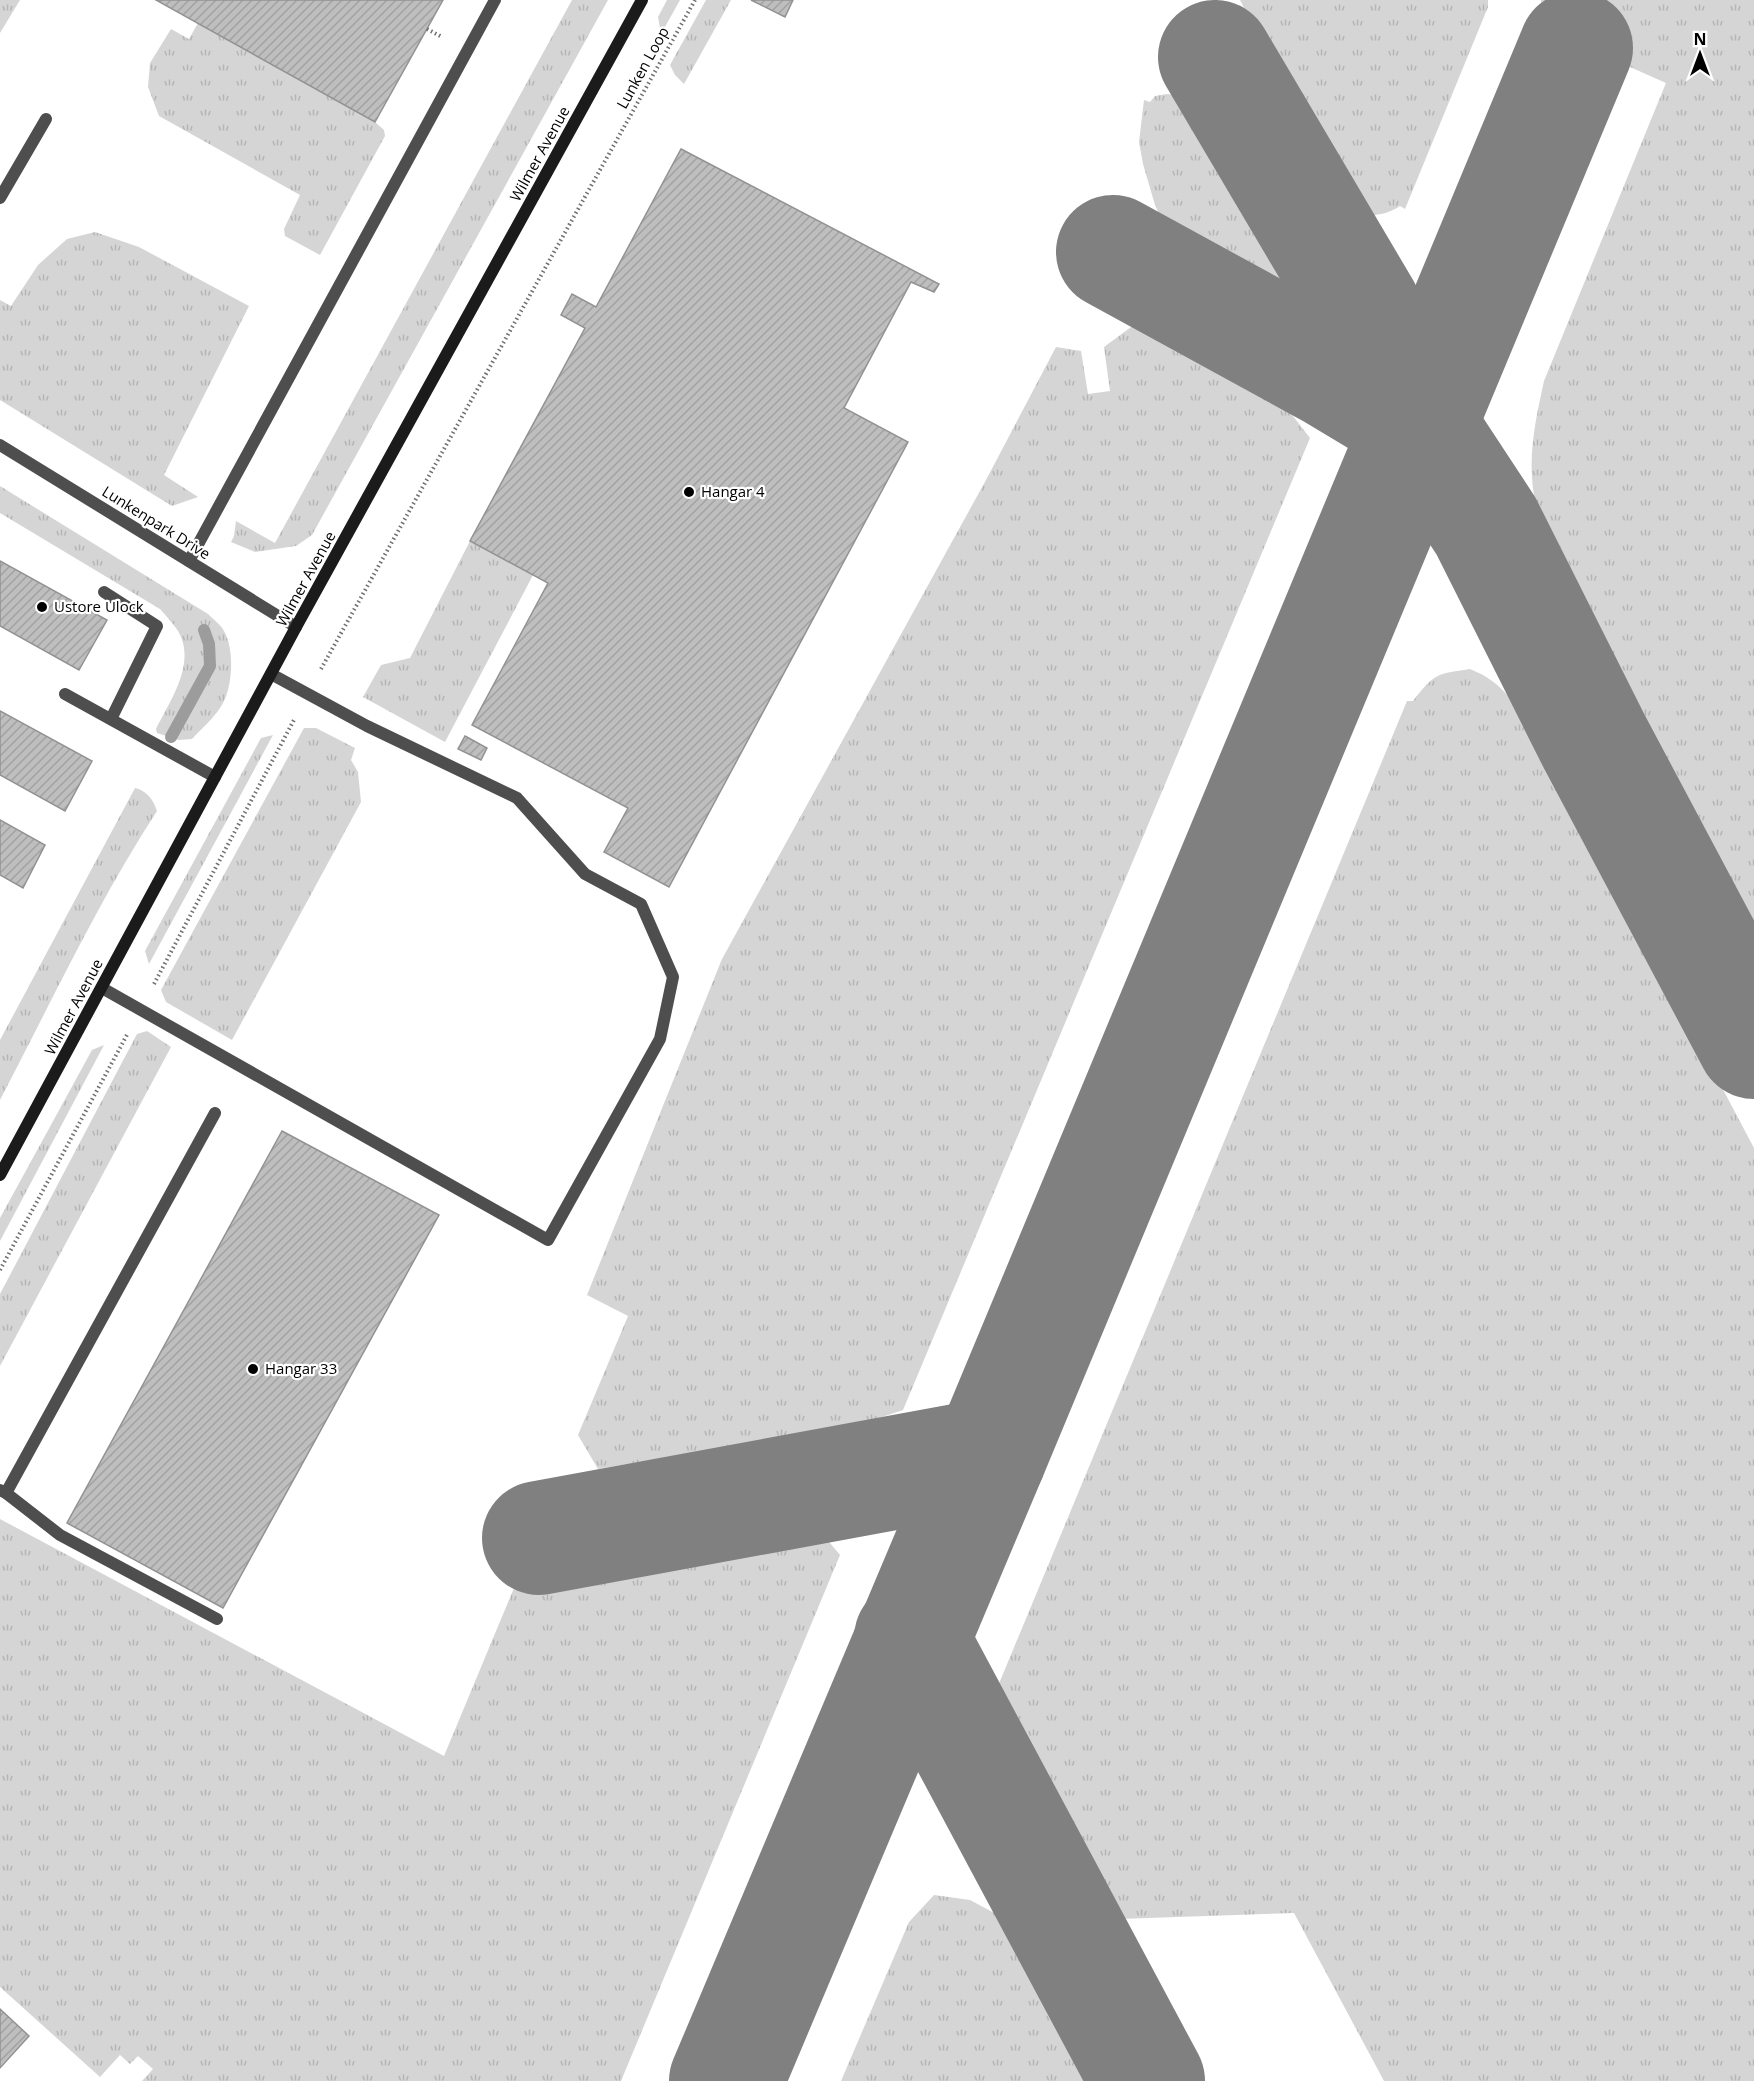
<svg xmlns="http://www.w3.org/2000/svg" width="1754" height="2081" font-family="'Open Sans',sans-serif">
<defs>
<pattern id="grass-tufts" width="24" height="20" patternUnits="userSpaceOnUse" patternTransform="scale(1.5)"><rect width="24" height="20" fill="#d5d5d5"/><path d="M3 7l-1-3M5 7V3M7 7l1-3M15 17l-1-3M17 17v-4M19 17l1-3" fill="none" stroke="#b5b5b5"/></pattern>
<pattern id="building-hatch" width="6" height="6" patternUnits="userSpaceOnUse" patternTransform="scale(1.5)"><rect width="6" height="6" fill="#bebebe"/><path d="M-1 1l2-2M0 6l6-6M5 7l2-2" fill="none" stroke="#a2a2a2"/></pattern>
</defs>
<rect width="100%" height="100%" fill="#fff"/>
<g fill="url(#grass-tufts)">
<polygon points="0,0 20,0 0,33"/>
<polygon points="572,0 608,0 312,535 296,546 255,552 231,542 234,536 236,521 275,543"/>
<polygon points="667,0 680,0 661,34 658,17"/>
<polygon points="706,0 731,0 684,84 675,75 670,65"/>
<path d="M1240 0H1488V7L1405 209 1400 206C1383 217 1368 217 1349 210Z"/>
<path d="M1541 0H1754V935L1745 925 1547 553 1553 548C1547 534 1540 520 1536 505 1526 463 1535 422 1544 381L1666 83 1542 28Z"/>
<polygon points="198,23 375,122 384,130 385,136 320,255 285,236 284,229 300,195 159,116 148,87 150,63 171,29 189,39"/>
<path d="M1167 94C1193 96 1212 109 1229 126L1302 263C1305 288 1299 295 1276 304L1182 250 1167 232 1155 205 1143 164 1139 142 1144 100 1150 102 1155 96Z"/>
<polygon points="95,232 139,247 249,306 164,475 198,497 172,506 0,400 0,300 11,306 38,265 67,239"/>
<polygon points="1150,313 1258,371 1310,438 903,1410 861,1424 598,1469 578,1435 628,1316 587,1295 722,959 986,480 1056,347 1081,351 1088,394 1110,391 1104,347"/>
<path d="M0 486 208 614C213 619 221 625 224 631 235 650 233 690 220 708 213 719 201 729 192 739L179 740 157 733 156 729C170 701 197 663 178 631 173 623 166 616 160 609L0 513Z"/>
<polygon points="470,541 533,575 445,742 363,697 381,665 410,658"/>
<path d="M1470 669C1487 676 1497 683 1509 697L1514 695 1754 1148V2081H1384L1294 1913 1119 1919 998 1686 1407 701H1413C1435 673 1436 674 1470 669Z"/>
<polygon points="304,728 316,728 355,748 351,760 358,772 361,802 232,1040 166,1002 161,990"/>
<polygon points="273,735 149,964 145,951 261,738"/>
<path d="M135 788C147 791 153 799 157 811 97 903 51 1003 0 1100V1040Z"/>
<polygon points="147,1031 171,1047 0,1366 0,1294 137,1034"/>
<polygon points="104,1045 0,1241 0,1218 92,1050"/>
<polygon points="0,1519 444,1756 514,1588 820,1531 840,1555 621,2081 142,2081 153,2069 138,2056 130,2064 120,2055 100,2077 0,1987"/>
<polygon points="934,1895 970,1900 998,1915 1028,1958 1091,2081 841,2081 909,1922"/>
</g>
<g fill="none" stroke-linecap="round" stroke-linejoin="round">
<polyline stroke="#9c9c9c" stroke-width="12" points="171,737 210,666 209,644 204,630"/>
<g stroke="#808080" stroke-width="114">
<polyline points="1215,57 1364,309 1419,424 1486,526 1594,741 1754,1042"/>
<polyline points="1113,252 1334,373 1419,424"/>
<polyline points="539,1538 990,1455"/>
<polyline points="911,1638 1148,2081"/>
<polyline points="726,2081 990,1455 1576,48"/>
</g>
</g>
<g fill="url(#building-hatch)" stroke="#929292" stroke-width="1.5">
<polygon points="156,0 443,0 375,122"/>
<polygon points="751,0 793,0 785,17"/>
<polygon points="681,149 939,284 934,292 911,282 844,408 908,442 669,887 604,852 628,808 472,725 548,583 470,541 585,328 561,315 572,294 596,307"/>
<polygon points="0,561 107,620 79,670 0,626"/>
<polygon points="0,711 92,761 65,811 0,775"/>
<polygon points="465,736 487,748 481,760 458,749"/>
<polygon points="0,820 45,845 23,888 0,875"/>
<polygon points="282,1131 439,1215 223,1608 67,1523"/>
<polygon points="0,2009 29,2036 0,2068"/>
</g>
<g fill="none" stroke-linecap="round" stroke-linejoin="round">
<g stroke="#707070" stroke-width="4" stroke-dasharray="1.5 3" stroke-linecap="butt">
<polyline points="427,29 442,37"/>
<polyline points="321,669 695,0"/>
<polyline points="154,984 295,718"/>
<polyline points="0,1270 128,1033"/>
</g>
<g stroke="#4e4e4e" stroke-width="12">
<polyline points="0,198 46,119"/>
<polyline points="0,445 296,627"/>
<polyline points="189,561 495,0"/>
<polyline points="104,592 157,626 111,719"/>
<polyline points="65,694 215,777"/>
<polyline points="102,988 548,1240 660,1039 673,977 641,904 585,874 517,798 367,726 271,674"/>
<polyline points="0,1490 6,1493 215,1113"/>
<polyline points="6,1493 60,1535 217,1619"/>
</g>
<polyline stroke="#1b1b1b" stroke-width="12" points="0,1175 296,627 642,0"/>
</g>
<g fill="#000" stroke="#fff" stroke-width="2">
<circle cx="689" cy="492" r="6"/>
<circle cx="42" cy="607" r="6"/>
<circle cx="253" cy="1369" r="6"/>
</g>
<g text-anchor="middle" stroke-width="4.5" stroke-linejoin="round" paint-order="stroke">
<g font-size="15" fill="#000" stroke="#fff">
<text transform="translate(643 68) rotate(-61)" y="5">Lunken Loop</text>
<text transform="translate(540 154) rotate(-61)" y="5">Wilmer Avenue</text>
<text transform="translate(156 523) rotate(32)" y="5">Lunkenpark Drive</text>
<text transform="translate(306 579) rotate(-61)" y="5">Wilmer Avenue</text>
<text transform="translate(74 1007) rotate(-62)" y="5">Wilmer Avenue</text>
</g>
<g font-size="15" fill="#000" stroke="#fff" text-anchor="start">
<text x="701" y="497">Hangar 4</text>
<text x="54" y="612">Ustore Ulock</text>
<text x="265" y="1374">Hangar 33</text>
</g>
</g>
<g transform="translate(1700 54)" stroke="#ffffff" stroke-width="4.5" paint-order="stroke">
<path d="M0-4.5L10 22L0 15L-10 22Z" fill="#000000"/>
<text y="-9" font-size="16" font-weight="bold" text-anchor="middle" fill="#000000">N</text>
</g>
</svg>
